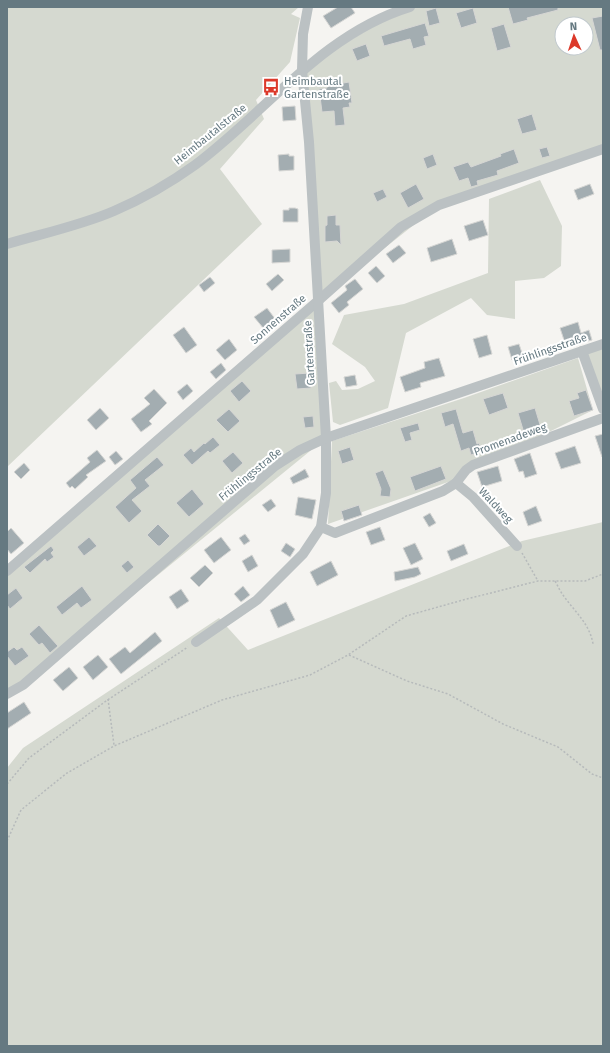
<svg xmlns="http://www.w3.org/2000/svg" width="610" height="1053" font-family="'Fira Sans',sans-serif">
<rect width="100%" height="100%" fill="#f5f4f1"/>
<g fill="#d5d9d0" fill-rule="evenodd">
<polygon points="7,7 299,7 291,14 300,18 290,62 256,100 264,119 220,169 262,224 7,467"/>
<path d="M418 7H603V149L439 205 319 300 326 438 23 685 7 691V571L319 300 302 70 393 14ZM562 24H586V48H562Z"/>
<polygon points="540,180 562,226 561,266 544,278 515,281 515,319 487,315 471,298 406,333 388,408 340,425 333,422 329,383 336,381 342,390 358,389 375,381 365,367 332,344 344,315 404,304 488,273 489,199"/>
<polygon points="603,344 603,409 582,351"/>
<polygon points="578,358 593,410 451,481 328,524 332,441 464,398"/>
<polygon points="603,522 603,1046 7,1046 7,768 23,748 219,618 248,650 522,541"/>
</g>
<g fill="#a3adb1" stroke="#d6d6d4">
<polygon points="338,7 351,7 355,13 331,28 323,16"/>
<polygon points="508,7 558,7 558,10 527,18 528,20 513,24"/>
<polygon points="436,8 440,23 429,26 426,11"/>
<polygon points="473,8 477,23 461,28 456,13"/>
<polygon points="603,16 603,50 600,50 592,18"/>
<polygon points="425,23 429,36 424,37 426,45 413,49 410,39 384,46 381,36"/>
<polygon points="504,24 511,47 497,51 491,28"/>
<polygon points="366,44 370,56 357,61 352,49"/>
<polygon points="349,82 352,103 349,103 350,107 343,108 345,125 335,126 334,111 322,112 319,89 327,88 327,86"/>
<polygon points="295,106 296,120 283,121 282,107"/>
<polygon points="532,114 537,130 522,134 517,119"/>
<polygon points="547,147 550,156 542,158 539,149"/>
<polygon points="514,149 519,163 497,171 498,175 477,181 478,185 471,187 468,178 459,181 453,167 468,162 471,167 501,156 500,154"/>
<polygon points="289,154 289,156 294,156 294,170 279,171 278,155"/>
<polygon points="433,154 437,165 427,169 423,158"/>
<polygon points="416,184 424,199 408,208 400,193"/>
<polygon points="590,184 594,194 578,200 574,190"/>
<polygon points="383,189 387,197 377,202 373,193"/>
<polygon points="289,208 295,208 298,209 298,222 283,222 283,210 289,210"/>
<polygon points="336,215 336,225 340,225 341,245 337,241 325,242 325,226 327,225 327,216"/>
<polygon points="483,220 488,235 469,241 464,226"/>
<polygon points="452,239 457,254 431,262 427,248"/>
<polygon points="399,245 406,253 393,263 386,254"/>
<polygon points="290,249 290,262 272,263 272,250"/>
<polygon points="376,266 385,276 377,283 368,273"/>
<polygon points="278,274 284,280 272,291 266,284"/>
<polygon points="210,277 215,283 204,292 199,285"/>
<polygon points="355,279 363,289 347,302 349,305 339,313 331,303 347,290 345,286"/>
<polygon points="267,308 276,320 264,329 254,317"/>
<polygon points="578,322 581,333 589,330 592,340 584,342 582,337 565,343 560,328"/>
<polygon points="184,327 197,345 186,353 173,335"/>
<polygon points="487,335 492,354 479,358 473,339"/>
<polygon points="229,339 237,350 225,360 216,350"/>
<polygon points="519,344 523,356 512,360 508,347"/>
<polygon points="439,358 445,376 420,383 421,387 405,392 400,377 425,368 424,362"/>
<polygon points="221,363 226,370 216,379 210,372"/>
<polygon points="310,373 311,388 297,389 295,374"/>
<polygon points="355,375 357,385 346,387 344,377"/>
<polygon points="242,381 251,391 239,402 230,391"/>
<polygon points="187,384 193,391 183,400 177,392"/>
<polygon points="154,389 167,403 149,421 152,424 141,432 131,419 150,404 144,398"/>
<polygon points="586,390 593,410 574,416 569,401 579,398 577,393"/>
<polygon points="503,393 508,408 489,415 483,399"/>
<polygon points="100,408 109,418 96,430 87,420"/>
<polygon points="535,408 541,428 524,433 518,413"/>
<polygon points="229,409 240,421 228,432 216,420"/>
<polygon points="456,409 463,433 473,430 477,444 479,443 482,452 471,455 469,448 461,451 453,424 445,427 441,413"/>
<polygon points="313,416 314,427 305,428 303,417"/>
<polygon points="418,423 420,430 410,433 412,440 405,442 400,428"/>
<polygon points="603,434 603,457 602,457 595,436"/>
<polygon points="213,437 220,445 210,453 208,451 192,465 183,455 191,448 194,452 204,443 205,444"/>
<polygon points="575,446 581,463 561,469 555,453"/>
<polygon points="350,447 354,460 342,464 338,451"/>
<polygon points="97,450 106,461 86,475 88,477 75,489 72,486 70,488 66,483 90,462 87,458"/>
<polygon points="116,451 123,459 115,465 109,457"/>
<polygon points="233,452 243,463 232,473 222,461"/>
<polygon points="530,453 537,474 525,478 523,471 519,472 514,459"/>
<polygon points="157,457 164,465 145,480 150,486 132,500 142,511 129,523 115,507 136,488 130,480"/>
<polygon points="24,463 30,470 21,479 14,472"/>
<polygon points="441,466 446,479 415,491 410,477"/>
<polygon points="498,466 502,481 482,487 477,472"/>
<polygon points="305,469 309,477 293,484 290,478"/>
<polygon points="383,470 391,489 390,497 380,496 381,489 375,473"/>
<polygon points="192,489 204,504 189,517 176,503"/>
<polygon points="298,497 316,500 312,519 295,515"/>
<polygon points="271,499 276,506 268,512 262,505"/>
<polygon points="359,505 362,515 344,521 341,511"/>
<polygon points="536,506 542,521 528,526 523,512"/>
<polygon points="430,513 436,523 429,527 423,517"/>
<polygon points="158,524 170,536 160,546 158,546 147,535"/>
<polygon points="380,527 385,540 371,545 366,532"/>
<polygon points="11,528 24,543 11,554 7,549 7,532"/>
<polygon points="245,534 250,541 244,545 239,538"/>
<polygon points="89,537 97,546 84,556 77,547"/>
<polygon points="221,537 231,550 214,563 204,550"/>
<polygon points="286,543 295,549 290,557 281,551"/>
<polygon points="415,543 423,559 411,565 403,548"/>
<polygon points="464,544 468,554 451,561 447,551"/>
<polygon points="51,546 54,550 51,553 54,557 47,562 45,559 30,573 24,567"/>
<polygon points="252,555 258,566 248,572 242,561"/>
<polygon points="128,560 134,567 127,573 121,566"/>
<polygon points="331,561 338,575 317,586 310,572"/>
<polygon points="205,565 213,573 199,587 190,578"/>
<polygon points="418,567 421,574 415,577 395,581 394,572"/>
<polygon points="82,586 92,600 81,608 77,603 62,615 56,607"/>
<polygon points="243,586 250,595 241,602 234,594"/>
<polygon points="16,588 23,598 10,609 7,605 7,595"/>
<polygon points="181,589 189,601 177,609 169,597"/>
<polygon points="286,602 295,620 278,628 270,610"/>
<polygon points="39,625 58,646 50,653 42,643 39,645 29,634"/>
<polygon points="155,632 162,641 121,674 109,659 125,647 130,653"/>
<polygon points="14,647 17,650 22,647 29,656 15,666 7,656 7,652"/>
<polygon points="98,655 108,667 93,680 83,667"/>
<polygon points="69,667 78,678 63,691 53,680"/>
<polygon points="24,702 31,713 7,729 7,713"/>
</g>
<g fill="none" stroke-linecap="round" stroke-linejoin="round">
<g stroke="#b6babb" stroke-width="1.5" stroke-dasharray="2 2" stroke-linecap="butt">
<polyline points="522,553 538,581"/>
<path d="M555 581C558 586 560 591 563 595 574 611 590 624 593 644"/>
<polyline points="349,655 407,681 448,694 503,724 558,747 592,774 603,778"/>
<polyline points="108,699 114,745"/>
<polyline points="7,784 29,758 106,701 188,647"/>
<polyline points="7,841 21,810 67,773 114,746 222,700 310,675 348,655 406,616 463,600 538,581 585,581 603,574"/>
</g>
<g stroke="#bbc1c3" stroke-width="10">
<path d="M7 244C41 234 82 225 114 211 142 199 170 183 195 165 266 112 322 34 410 7"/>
<polyline points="582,351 603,409"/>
<polyline points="456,483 473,497 517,546"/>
<polyline points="321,527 335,533 443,491 456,483 466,470 473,465 603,418"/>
<polyline points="7,571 319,300 401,227 439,205 603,149"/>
<polyline points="196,642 257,600 303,554 321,527 326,493 326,438 309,142 302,70 303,34 308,7"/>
<polyline points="7,694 23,685 275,466 300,450 326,438 603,344"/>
</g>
</g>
<defs>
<g id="bus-bare" transform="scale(1.38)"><path d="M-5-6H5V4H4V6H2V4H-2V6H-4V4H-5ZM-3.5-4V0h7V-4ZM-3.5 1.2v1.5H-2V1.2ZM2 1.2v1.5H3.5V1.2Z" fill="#dc392a" stroke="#fff" stroke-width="2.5" paint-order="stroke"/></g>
</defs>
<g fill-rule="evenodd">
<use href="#bus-bare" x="271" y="87"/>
</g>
<g text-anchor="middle" stroke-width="4" stroke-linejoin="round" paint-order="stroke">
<g font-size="11" fill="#657981" stroke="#fff" text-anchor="start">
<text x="284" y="85">Heimbautal<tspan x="284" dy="13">Gartenstraße</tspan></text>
</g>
<g font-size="11" fill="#657981" stroke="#fff">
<text transform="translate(210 134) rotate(-39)" y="4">Heimbautalstraße</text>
<text transform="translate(278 319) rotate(-41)" y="4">Sonnenstraße</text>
<text transform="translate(550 349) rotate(-19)" y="4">Frühlingsstraße</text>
<text transform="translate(309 353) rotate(-93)" y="4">Gartenstraße</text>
<text transform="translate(510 439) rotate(-20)" y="4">Promenadeweg</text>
<text transform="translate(250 474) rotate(-39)" y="4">Frühlingsstraße</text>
<text transform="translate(496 505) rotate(47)" y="4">Waldweg</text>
</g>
</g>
<rect width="610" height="1053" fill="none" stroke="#657981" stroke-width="16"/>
<g transform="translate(574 36) rotate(357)"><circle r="19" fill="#ffffff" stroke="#c1c9cd"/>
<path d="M0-3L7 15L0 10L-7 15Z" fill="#dc392a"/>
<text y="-6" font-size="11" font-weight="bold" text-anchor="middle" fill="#657981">N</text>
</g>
</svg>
